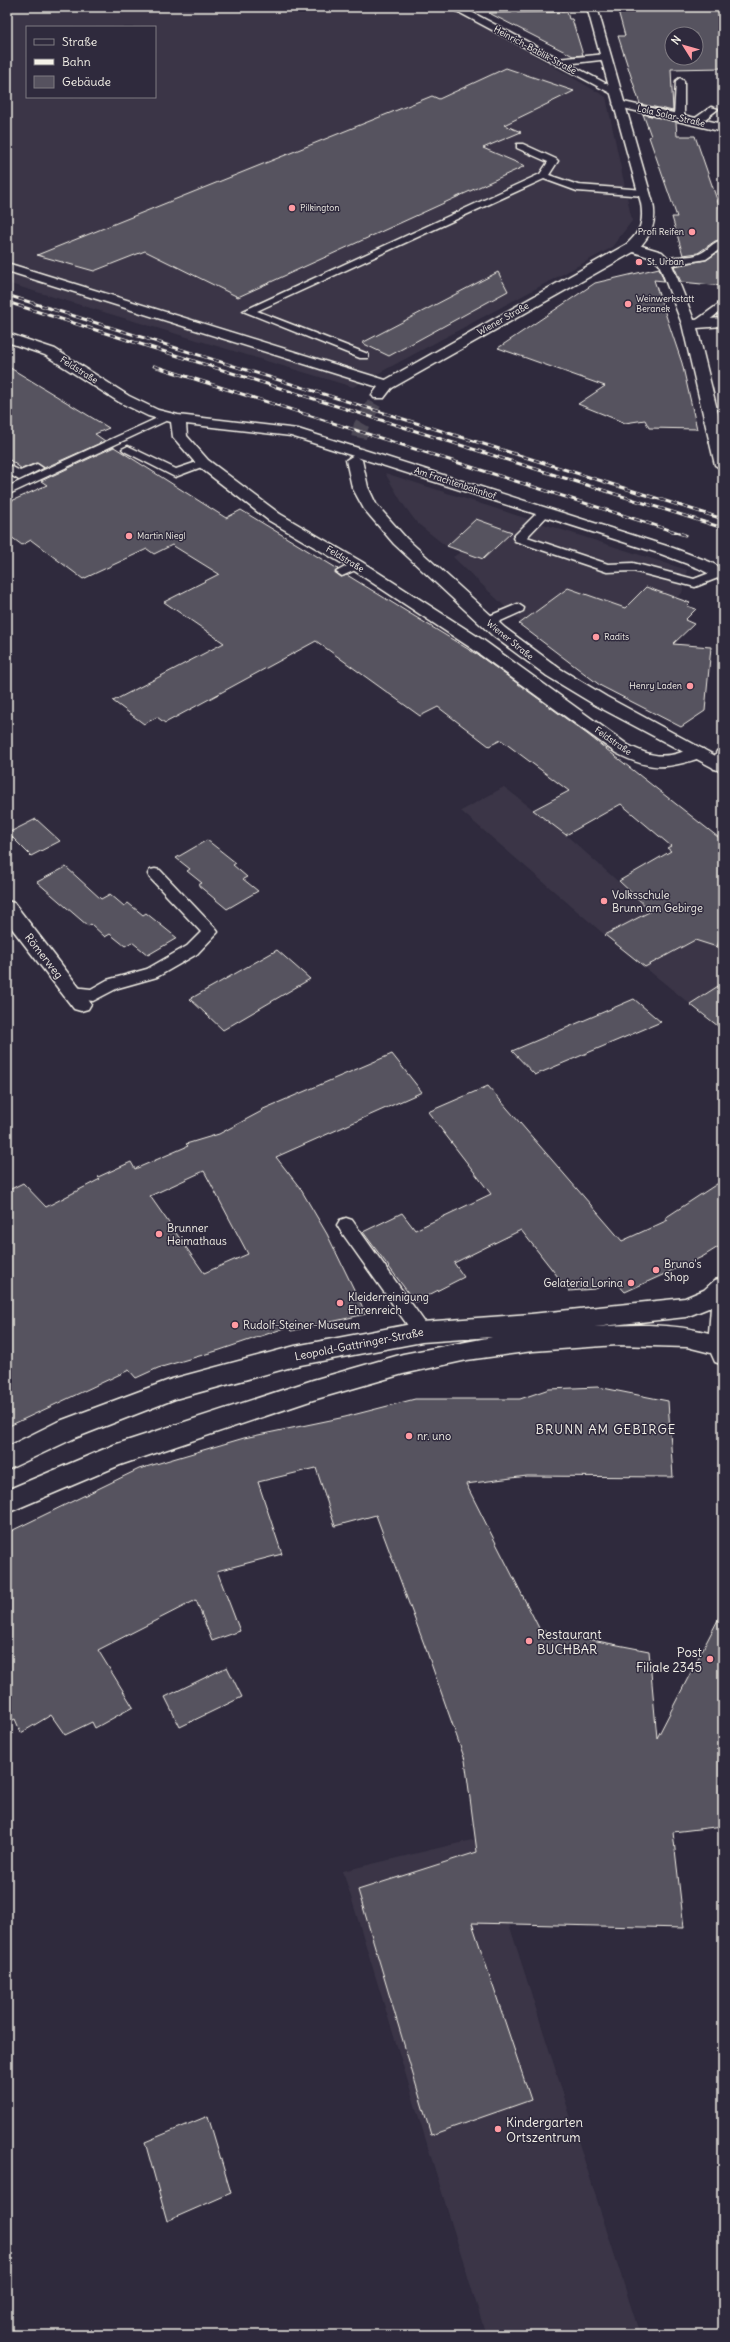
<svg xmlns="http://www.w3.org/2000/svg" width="730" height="2342" font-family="Delius,sans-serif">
<rect width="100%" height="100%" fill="#2f2a3d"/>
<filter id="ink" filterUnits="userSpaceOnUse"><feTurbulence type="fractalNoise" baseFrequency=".025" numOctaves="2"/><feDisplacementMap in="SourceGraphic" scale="8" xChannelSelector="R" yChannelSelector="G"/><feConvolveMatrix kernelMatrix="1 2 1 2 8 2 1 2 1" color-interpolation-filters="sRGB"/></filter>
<g filter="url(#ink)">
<g fill="#3b3647" fill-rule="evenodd">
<path d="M7 7H451L606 97 632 221 611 248 353 387 7 283ZM27 27H155V97H27Z"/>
<polygon points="385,473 687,570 682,593 654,618 568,588 521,622 453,557 461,552 447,547 417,523 403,504"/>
<polygon points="504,787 566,835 651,911 723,894 723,1021 713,1021 690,1004 605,935 461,811"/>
<polygon points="476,1839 498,1841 509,1924 640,2335 486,2335 343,1871"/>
</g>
<g fill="#56525f" stroke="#f4f1e8" fill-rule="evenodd">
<path d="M617 7H723V68L671 69 673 111 640 104 618 36H625ZM672 34H696V58H672Z"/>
<polygon points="567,12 569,19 572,19 583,55 573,56 489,13"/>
<polygon points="506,68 574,91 504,125 521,132 483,148 525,166 238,297 145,251 94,271 37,255 432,96 439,99"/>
<polygon points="643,114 676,122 677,136 695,136 723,217 723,239 715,241 698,253 683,255 672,217 677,217 649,137 651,136"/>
<polygon points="723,249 723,286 681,282 674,266 706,260"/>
<polygon points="659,268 664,281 654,280 682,363 697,429 649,428 645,420 625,423 578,404 605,386 498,348 595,283"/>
<polygon points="498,272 508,291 389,356 362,343"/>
<polygon points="7,366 109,428 95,434 105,441 44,468 36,463 22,469 7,458"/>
<polygon points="114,447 226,518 241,510 338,569 335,572 341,577 347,575 481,657 587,734 723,841 723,931 717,947 695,940 645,967 605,935 651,911 619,881 671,851 667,848 671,846 621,804 566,835 533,810 569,791 501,740 489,746 438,707 420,716 316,641 165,723 157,717 144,724 113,701 224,643 164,602 219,574 172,545 154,554 147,549 83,579 31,540 22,545 7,534 7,503 47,485 41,481"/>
<polygon points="476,519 512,532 483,559 447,546"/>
<polygon points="646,587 690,603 687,606 696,609 685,620 694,624 673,644 711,647 705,711 681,727 601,686 519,624 568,588 625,608"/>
<polygon points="36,819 60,841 31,856 8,833"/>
<polygon points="207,840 236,863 233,865 247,877 243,879 258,891 227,909 198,885 202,883 187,871 190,869 176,858"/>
<polygon points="66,867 101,899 110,894 124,906 128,903 143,915 146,913 177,938 148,955 132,942 125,946 110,934 105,937 91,924 88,926 37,882"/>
<polygon points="277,950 310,979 223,1030 190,999"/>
<polygon points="723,983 723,1030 690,1004"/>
<polygon points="634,999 661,1022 535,1075 512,1051"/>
<path d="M392 1054 422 1092 276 1157 300 1188 327 1234 366 1314 291 1331 288 1327 220 1350 158 1368 136 1378 129 1370 7 1427V1191L23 1183 46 1207 100 1179 98 1177 131 1162 135 1169 188 1146 186 1144 219 1134 262 1111 261 1110ZM204 1171 248 1254 204 1273 150 1196Z"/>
<polygon points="488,1086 622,1241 668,1220 665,1218 723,1180 723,1244 702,1257 625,1292 615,1281 595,1289 569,1291 521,1230 454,1263 464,1277 415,1302 363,1232 402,1213 415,1230 491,1194 428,1112"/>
<polygon points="598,1387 668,1401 673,1477 527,1476 466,1484 540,1630 649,1651 657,1738 723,1610 723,1826 673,1832 684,1928 472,1923 531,2100 431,2135 358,1890 477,1852 465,1760 427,1652 376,1515 335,1526 316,1468 258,1482 282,1554 217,1571 240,1631 212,1641 196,1600 98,1650 133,1707 95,1728 92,1722 65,1735 51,1715 21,1733 15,1719 7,1723 7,1533 139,1469 244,1438 345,1417 415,1399 520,1399 549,1389"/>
<polygon points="227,1667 242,1697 180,1727 165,1697"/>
<polygon points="208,2116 231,2193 167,2221 145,2142"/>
</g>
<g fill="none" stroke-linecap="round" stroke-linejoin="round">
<polyline stroke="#4d4857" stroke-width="15" stroke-dasharray="15 8" stroke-linecap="butt" points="354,460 361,426 379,395"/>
<g stroke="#f4f1e8" stroke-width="3">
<g id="service">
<polygon points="606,54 610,57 609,59 557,65 553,62 557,59"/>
<polygon points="680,78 684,81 684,117 679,120 674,117 676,81"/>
<polygon points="711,107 718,109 700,123 694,123 694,119"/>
<polygon points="517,144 523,144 556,159 558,161 549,175 578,185 645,190 650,193 645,196 577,191 544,179 257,311 368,354 368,358 360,358 243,311 540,174 548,162 517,148"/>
<path d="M723 240V247L706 259 665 266 660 263C668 254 688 259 699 254 708 251 713 241 723 240Z"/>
<polygon points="723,301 723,309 702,326 694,326 694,322"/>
<polygon points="166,414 170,415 172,417 170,419 7,495 7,487"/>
<polygon points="128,446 176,469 203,460 209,463 207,465 175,477 124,451 122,449"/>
<polygon points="7,464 20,471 37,464 43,468 19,480 7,473"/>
<polygon points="545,508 551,512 527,537 608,564 633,563 694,579 720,569 723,570 723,576 695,587 633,571 607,572 515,541 513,538 515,535 541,509"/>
<polygon points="356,561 362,565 360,568 342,576 336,572"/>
<polygon points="518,604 524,608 523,611 492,625 482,625 481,622 482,619"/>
<polygon points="155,869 160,870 215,928 218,932 197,954 157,977 118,988 93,1001 66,997 64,993 66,989 72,987 91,989 107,980 147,969 187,946 201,932 150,878 148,874 150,870"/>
<polygon points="346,1218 352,1220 428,1327 431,1332 428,1337 422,1340 416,1337 340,1230 337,1225 340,1220"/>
</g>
</g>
<g stroke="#f4f1e8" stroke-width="3">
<g id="minor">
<polygon points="449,7 462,7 622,92 620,94 612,94"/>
<polygon points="619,101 723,124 723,132 615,106 613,104 615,102"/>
<polygon points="632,243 662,252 670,260 694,320 723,318 723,326 697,328 723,434 723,470 715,465 682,324 659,264 652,258 627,250 626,247 627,244"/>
<path d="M7 333 55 349 129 396 158 410 178 415 298 429 673 548 710 562 723 569V581L698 568 661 554 291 436 186 424 187 436 208 460 280 514 362 562 483 640 628 745C646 754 659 759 679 753 688 750 695 747 703 749L706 753 703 757C667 769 651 771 616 753L471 648 350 568 268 520 198 466 173 437 171 422 148 416 119 402 45 355 7 342Z"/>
<polygon points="723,749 723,770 714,769 711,765 717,751"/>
<polygon points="7,901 14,903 88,999 91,1004 88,1009 81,1011 74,1009 7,922"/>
</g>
</g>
<g stroke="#f4f1e8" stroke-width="3">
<path id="secondary" d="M587 7H597L653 203C657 224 651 235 637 250L392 388H382L380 385 382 382 627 244C641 231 644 222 641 203Z"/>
</g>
<g stroke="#f4f1e8" stroke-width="3">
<g id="primary">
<polygon points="7,263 392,382 394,385 384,398 374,398 372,395 378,387 7,271"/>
<polygon points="354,455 362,460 368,487 376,504 406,538 505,628 559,668 607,697 723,760 723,773 595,705 547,676 493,636 394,544 364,509 352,487 346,460"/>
<path d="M723 1278V1365L715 1362 711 1353 687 1347 617 1345 533 1351 467 1360 403 1374 313 1400 120 1465 7 1513V1490L114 1445 313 1380 403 1354 492 1337 422 1342 295 1366 175 1399 75 1438 7 1470V1447L57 1422 172 1379 295 1346 422 1322 531 1314 685 1298 704 1290 715 1280ZM711 1307 709 1333C672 1323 632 1324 594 1327L686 1317Z"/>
</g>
</g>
<use href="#service" fill="#2f2a3d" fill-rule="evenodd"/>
<use href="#minor" fill="#2f2a3d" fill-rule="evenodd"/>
<use href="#secondary" fill="#2f2a3d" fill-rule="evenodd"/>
<use href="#primary" fill="#2f2a3d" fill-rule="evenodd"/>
<g stroke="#f4f1e8" stroke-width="3">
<g id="rail">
<polyline points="7,295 723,519"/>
<polyline points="7,302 723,528"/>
<polyline points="154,366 685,535"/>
</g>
</g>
<use href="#rail" stroke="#2f2a3d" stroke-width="2" stroke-dasharray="6" stroke-linecap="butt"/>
</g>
</g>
<g fill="#ff9aa2" stroke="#2f2a3d" stroke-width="1.5">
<circle cx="292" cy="208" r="4"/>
<circle cx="692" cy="232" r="4"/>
<circle cx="639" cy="262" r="4"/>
<circle cx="628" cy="304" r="4"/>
<circle cx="129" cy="536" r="4"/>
<circle cx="596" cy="637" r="4"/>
<circle cx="690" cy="686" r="4"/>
<circle cx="604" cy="901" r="4"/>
<circle cx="159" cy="1234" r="4"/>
<circle cx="656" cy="1270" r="4"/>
<circle cx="631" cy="1283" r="4"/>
<circle cx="340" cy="1303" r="4"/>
<circle cx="235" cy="1325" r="4"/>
<circle cx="409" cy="1436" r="4"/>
<circle cx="529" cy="1641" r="4"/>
<circle cx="710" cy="1659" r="4"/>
<circle cx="498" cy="2129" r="4"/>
</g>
<g text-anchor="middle" stroke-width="3" stroke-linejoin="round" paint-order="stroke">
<g font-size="9" fill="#f4f1e8" stroke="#2f2a3d">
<text transform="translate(535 50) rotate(28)" y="3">Heinrich-Bablik-Straße</text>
<text transform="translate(671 116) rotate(13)" y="3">Lola Solar-Straße</text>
<text transform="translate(503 319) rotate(-29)" y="3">Wiener Straße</text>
<text transform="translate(79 370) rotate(32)" y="3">Feldstraße</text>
<text transform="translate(455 483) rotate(18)" y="3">Am Frachtenbahnhof</text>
<text transform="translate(345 559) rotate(31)" y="3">Feldstraße</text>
<text transform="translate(510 640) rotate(39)" y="3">Wiener Straße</text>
<text transform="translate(613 741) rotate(35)" y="3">Feldstraße</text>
</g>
<g font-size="9" fill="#f4f1e8" stroke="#2f2a3d" text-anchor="start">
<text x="300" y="211">Pilkington</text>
<text x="684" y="235" text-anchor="end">Profi Reifen</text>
<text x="647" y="265">St. Urban</text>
<text x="636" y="302">Weinwerkstatt<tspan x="636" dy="10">Beranek</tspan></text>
<text x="137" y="539">Martin Niegl</text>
<text x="604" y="640">Radits</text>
<text x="682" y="689" text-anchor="end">Henry Laden</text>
</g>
<g font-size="11" fill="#f4f1e8" stroke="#2f2a3d" text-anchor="start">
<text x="612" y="899">Volksschule<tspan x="612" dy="13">Brunn am Gebirge</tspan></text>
<text x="167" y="1232">Brunner<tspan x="167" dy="13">Heimathaus</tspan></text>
<text x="664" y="1268">Bruno's<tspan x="664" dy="13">Shop</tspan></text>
<text x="623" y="1287" text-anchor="end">Gelateria Lorina</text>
<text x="348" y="1301">Kleiderreinigung<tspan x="348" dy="13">Ehrenreich</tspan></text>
<text x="243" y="1329">Rudolf-Steiner-Museum</text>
<text x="417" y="1440">nr. uno</text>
</g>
<g font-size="11" fill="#f4f1e8" stroke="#2f2a3d">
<text transform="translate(44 956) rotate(52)" y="4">Römerweg</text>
<text transform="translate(359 1344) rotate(-11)" y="4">Leopold-Gattringer-Straße</text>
</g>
<g font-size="13" letter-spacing="1" fill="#f4f1e8" stroke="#2f2a3d">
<text x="606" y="1434">BRUNN AM GEBIRGE</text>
</g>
<g font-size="13" fill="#f4f1e8" stroke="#2f2a3d" text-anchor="start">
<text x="537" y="1639">Restaurant<tspan x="537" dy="15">BUCHBAR</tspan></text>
<text x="702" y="1657" text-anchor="end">Post<tspan x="702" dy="15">Filiale 2345</tspan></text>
<text x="506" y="2127">Kindergarten<tspan x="506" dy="15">Ortszentrum</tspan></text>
</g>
</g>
<rect width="730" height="2342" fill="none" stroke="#2f2a3d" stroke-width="24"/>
<rect x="12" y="12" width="706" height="2318" fill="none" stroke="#f4f1e8" stroke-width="1.5" filter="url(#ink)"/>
<rect x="26" y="26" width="130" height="72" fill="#2f2a3d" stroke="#7e7a81"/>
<rect x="34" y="39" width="20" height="6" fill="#2f2a3d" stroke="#7e7a81"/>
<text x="62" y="46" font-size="12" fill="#f4f1e8">Straße</text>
<rect x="34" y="59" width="20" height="6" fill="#f4f1e8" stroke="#7e7a81"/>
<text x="62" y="66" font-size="12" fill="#f4f1e8">Bahn</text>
<rect x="34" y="76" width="20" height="12" fill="#56525f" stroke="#7e7a81"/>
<text x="62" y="86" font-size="12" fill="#f4f1e8">Gebäude</text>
<g transform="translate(684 46) rotate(307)"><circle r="19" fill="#2f2a3d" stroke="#7e7a81"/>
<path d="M0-3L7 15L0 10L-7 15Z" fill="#ff9aa2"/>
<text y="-6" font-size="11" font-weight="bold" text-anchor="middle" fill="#f4f1e8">N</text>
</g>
</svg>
